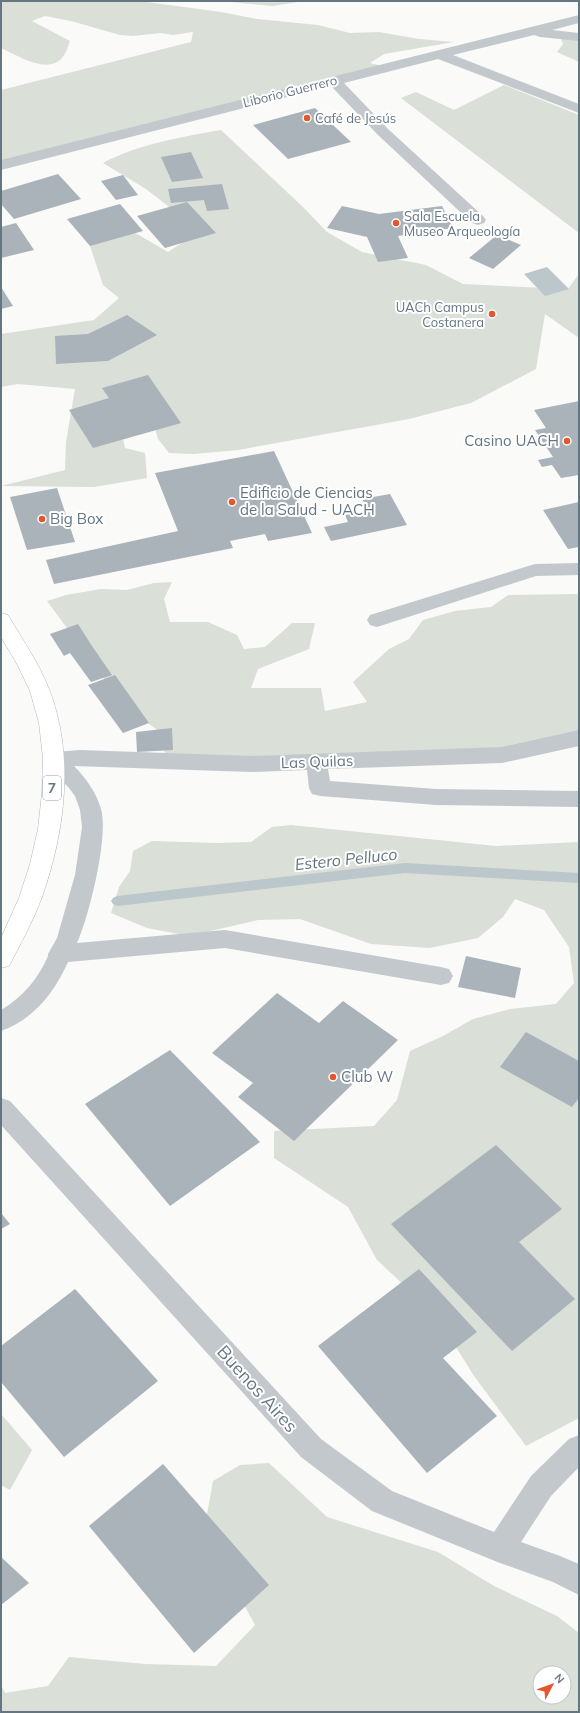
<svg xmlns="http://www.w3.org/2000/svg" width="580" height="1713" font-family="Mulish,sans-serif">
<rect width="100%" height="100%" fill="#fafaf8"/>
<g fill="#dadfd7" fill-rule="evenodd">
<path d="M1 1H139L221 12 257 19 318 25 350 33 379 32 419 39 454 42 384 54 370 63 386 67 1 163V90L191 42 193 32 173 35 161 33 133 36 120 35 71 21 45 16 32 21 70 41C68 46 66 54 62 58 47 75 17 55 1 48Z"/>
<polygon points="221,1 305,1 272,6"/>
<polygon points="559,35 579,37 579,62 557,52 563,44"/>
<polygon points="504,85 579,115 579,233 401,98 416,92 454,110"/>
<path d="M221 130 304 208 327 232 362 252 426 265 463 284 568 289 579 274V338L545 314 536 369 471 403 409 419 238 450 194 454 169 453 158 439 149 407 117 409 125 448 145 453 147 478 94 487 1 486 65 470 66 442 75 389 18 384 1 387V334L94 320 119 298 103 285 90 246 125 227 168 252 200 231 146 189 103 163C139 144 181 137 221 130Z"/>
<polygon points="172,582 164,599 170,622 208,622 237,635 244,649 265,647 292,623 315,623 309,649 258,669 251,688 321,688 325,711 367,702 353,682 389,649 409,639 423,620 455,611 491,607 508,595 579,594 579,738 502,755 172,763 164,751 172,740 130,711 114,692 47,601 66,595 101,589 127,590 154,583"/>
<polygon points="291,825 496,846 579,842 579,1418 526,1446 474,1376 436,1315 377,1260 348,1207 274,1158 274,1131 374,1126 397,1100 410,1051 443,1036 473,1019 510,1009 556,1004 574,983 569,947 544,910 515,899 503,917 478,938 430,948 371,944 300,919 258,920 189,936 147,928 111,913 119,887 130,871 133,851 152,841 216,843 251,842 272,827"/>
<polygon points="1,1414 32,1450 10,1490 1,1485"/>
<path d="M269 1463 327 1517 438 1552 494 1586 557 1616 579 1633V1712H1V1685L5 1693 48 1686 69 1657 145 1664 216 1666 255 1625 204 1531 213 1481 240 1465ZM540 1673H564V1697H540Z"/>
</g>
<polygon fill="#bbc7cb" points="547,267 569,289 545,296 524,274"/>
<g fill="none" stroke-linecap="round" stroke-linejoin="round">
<polygon fill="#bbc7cb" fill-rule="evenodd" points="405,863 579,873 579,883 405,873 117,906 113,904 111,901 113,898 117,896"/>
</g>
<g fill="#aab3b9">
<polygon points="315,108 351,142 288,159 253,125"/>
<polygon points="191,152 203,178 172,182 161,157"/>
<polygon points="58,174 81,199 14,219 1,204 1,191"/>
<polygon points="123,175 138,195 116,200 101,181"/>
<polygon points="222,184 229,209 207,211 204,200 171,203 168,189"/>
<polygon points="187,202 216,233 165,248 137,216"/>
<polygon points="120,204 143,231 90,246 67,219"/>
<polygon points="342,206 379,214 442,206 453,228 398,236 408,258 378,262 367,237 327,228"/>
<polygon points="16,223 34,250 1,258 1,227"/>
<polygon points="497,235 521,245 493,269 469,258"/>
<polygon points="1,287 13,306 1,309"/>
<polygon points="127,315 157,335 108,361 56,364 55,336 88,334"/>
<polygon points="148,375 181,423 93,448 69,410 109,398 102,388"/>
<polygon points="579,401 579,475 561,478 552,465 542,467 538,460 553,457 535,430 546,428 534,410"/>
<polygon points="274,451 312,533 268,541 265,534 230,541 233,548 54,584 46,560 178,531 155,473"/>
<polygon points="57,488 75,542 27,550 10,497"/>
<polygon points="390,494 407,525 331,541 324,527 348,522 345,515 368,510 362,499"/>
<polygon points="579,502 579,547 568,549 543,510"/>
<polygon points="78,624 92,646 112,675 91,682 70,653 64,656 50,634"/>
<polygon points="115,675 149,723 123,733 88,685"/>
<polygon points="172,728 173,750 137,752 136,732"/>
<polygon points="466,956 521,968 515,998 458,987"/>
<polygon points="277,993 319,1023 343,1001 398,1040 294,1141 238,1097 253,1083 212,1053"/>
<polygon points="526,1032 579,1061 579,1098 572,1107 500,1067"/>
<polygon points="170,1050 260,1142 170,1206 85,1104"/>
<polygon points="496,1145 562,1209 519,1242 575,1299 512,1351 391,1224"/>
<polygon points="1,1213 10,1224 1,1229"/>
<polygon points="419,1269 477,1332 443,1358 497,1416 427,1473 318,1346"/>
<polygon points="75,1289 158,1381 64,1457 1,1382 1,1346"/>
<polygon points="163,1464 269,1585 194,1653 89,1526"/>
<polygon points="1,1557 29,1583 1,1605"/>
</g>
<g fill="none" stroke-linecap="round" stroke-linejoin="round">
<g stroke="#b4b9bd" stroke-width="1">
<path id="highway" d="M1 613 8 615C22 639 39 663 49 689 75 755 65 832 42 897 33 921 21 943 9 966L1 968V938L19 898 30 864 38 829 42 793 43 758 39 723 30 691 17 664 1 637Z"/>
</g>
<g fill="#c3c8cc" fill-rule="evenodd">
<polygon points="579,15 579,23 552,30 579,33 579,41 540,37 534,35 453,55 579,104 579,113 438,59 344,83 387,128 484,217 486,220 484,223 478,225 472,223 377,134 331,86 1,170 1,160"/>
<polygon points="579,563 579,575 536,576 377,627 370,625 367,620 370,615 535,564"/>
<path d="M579 730V746L502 763 328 769 330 781 436 789 579 791V807L436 805 320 796 312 794 309 788 307 770 251 772 74 766C86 778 96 792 101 809 109 836 89 917 77 943L225 930 441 967 449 969 453 976 449 983 441 985 225 948 68 962C54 993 34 1019 1 1031V1010C23 997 38 979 48 956V954L57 938 75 875 82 827 80 810 75 796 69 788 47 765 43 760 47 755 54 752 80 750 251 756 502 747Z"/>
<polygon points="1,1098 10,1101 321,1439 392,1491 494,1532 531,1476 569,1439 579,1435 579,1467 551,1496 521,1542 560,1556 579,1564 579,1595 553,1582 500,1563 372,1511 301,1457 1,1125"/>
</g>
<use href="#highway" fill="#fff" fill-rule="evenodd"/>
</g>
<g fill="#e4572e" stroke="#fff" stroke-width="1.5">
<circle cx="307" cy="118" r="4"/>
<circle cx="396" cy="223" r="4"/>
<circle cx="492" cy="314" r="4"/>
<circle cx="567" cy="441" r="4"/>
<circle cx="232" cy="502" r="4"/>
<circle cx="42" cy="519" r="4"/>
<circle cx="333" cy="1077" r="4"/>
</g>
<g text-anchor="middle" stroke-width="4" stroke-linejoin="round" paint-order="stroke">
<g font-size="13" fill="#657683" stroke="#fff">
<text transform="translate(290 91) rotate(-14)" y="5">Liborio Guerrero</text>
</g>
<g font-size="13" fill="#657683" stroke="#fff" text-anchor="start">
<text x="315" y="123">Café de Jesús</text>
<text x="404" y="221">Sala Escuela<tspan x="404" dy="15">Museo Arqueología</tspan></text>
<text x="484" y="312" text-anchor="end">UACh Campus<tspan x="484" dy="15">Costanera</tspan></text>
</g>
<rect fill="#fff" stroke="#939fa8" stroke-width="1" x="43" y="776" width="18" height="24" rx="3"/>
<g font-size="14" font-weight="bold" fill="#657683">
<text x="52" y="793">7</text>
</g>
<g font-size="15" fill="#657683" stroke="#fff" text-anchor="start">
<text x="559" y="446" text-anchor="end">Casino UACH</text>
<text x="240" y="498">Edificio de Ciencias<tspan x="240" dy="17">de la Salud - UACH</tspan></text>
<text x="50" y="524">Big Box</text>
<text x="341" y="1082">Club W</text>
</g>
<g font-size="15" fill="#657683" stroke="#fff">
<text transform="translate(317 762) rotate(-2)" y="5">Las Quilas</text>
</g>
<g font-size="16" font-style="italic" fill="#60757c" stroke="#fff">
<text transform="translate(346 859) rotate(-6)" y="6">Estero Pelluco</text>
</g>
<g font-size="18" fill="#657683" stroke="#fff">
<text transform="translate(257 1389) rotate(48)" y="6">Buenos Aires</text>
</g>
</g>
<rect width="580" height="1713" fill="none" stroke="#657683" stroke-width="4"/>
<g transform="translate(552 1685) rotate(49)"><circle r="19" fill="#ffffff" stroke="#c1c8cd"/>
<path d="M0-3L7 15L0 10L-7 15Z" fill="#e4572e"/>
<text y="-6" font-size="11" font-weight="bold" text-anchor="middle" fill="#657683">N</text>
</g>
</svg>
